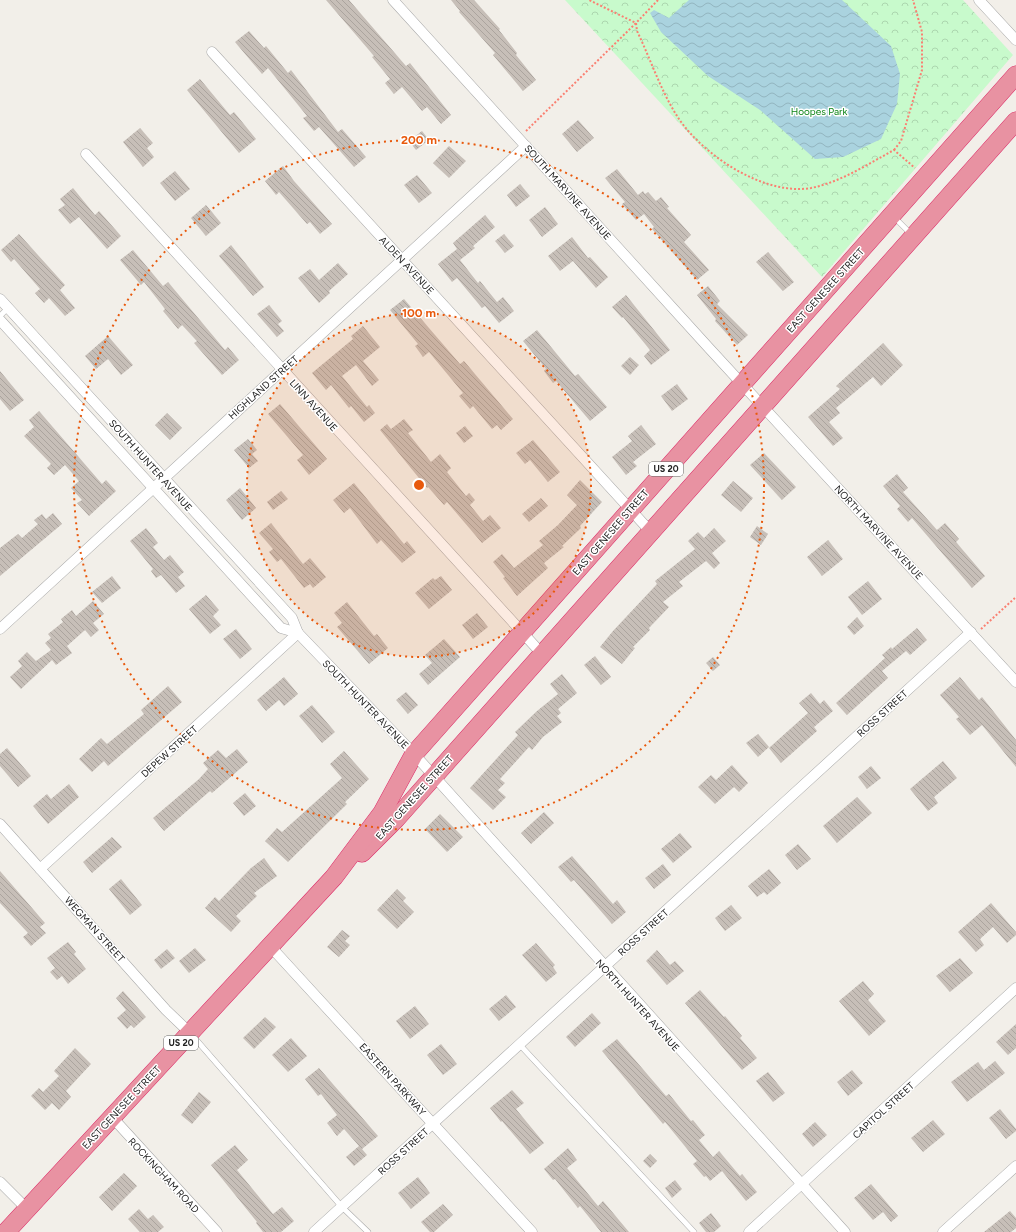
<svg xmlns="http://www.w3.org/2000/svg" width="1016" height="1232" font-family="Figtree,sans-serif">
<defs>
<pattern id="park-crowns" width="20" height="18" patternUnits="userSpaceOnUse"><rect width="20" height="18" fill="#c8facc"/><path d="M2 6a3 3 0 1 1 6 0M12 15a3 3 0 1 1 6 0" fill="none" stroke="#acd6af"/></pattern>
<pattern id="water-waves" width="16" height="10" patternUnits="userSpaceOnUse"><rect width="16" height="10" fill="#aad3df"/><path d="M0 5q4-4 8 0t8 0" fill="none" stroke="#92b5bf"/></pattern>
<pattern id="building-back-hatch" width="6" height="6" patternUnits="userSpaceOnUse"><rect width="6" height="6" fill="#c7bfb8"/><path d="M-1 5l2 2M0 0l6 6M5-1l2 2" fill="none" stroke="#aba49e"/></pattern>
</defs>
<rect width="100%" height="100%" fill="#f2efe9"/>
<polygon fill="url(#park-crowns)" points="565,0 963,0 1013,55 822,277"/>
<polygon fill="url(#water-waves)" points="689,0 842,0 891,46 900,74 897,104 881,139 843,157 815,159 760,110 708,76 661,32 650,13 654,10 669,18"/>
<g fill="url(#building-back-hatch)">
<polygon points="326,0 349,0 406,66 410,63 451,115 441,124 427,107 422,111 402,87 394,94 385,83 390,79 372,57 374,56"/>
<polygon points="451,0 474,0 500,29 499,30 517,53 516,55 536,80 523,91 493,55 495,53 459,12 460,11"/>
<polygon points="249,31 264,48 266,46 288,73 291,70 338,132 342,129 366,157 354,167 319,127 314,131 303,118 307,116 268,68 262,74 235,42"/>
<polygon points="200,79 230,115 234,112 256,139 239,153 187,90"/>
<polygon points="578,120 594,138 577,152 562,134"/>
<polygon points="140,128 153,143 147,148 154,157 143,167 123,142"/>
<polygon points="422,131 429,140 416,150 409,141"/>
<polygon points="449,146 466,161 449,178 433,163"/>
<polygon points="283,166 294,181 332,224 320,234 310,222 307,224 279,192 276,195 265,181"/>
<polygon points="617,169 638,195 643,191 645,194 648,192 656,201 661,197 669,207 667,208 691,235 684,242 709,270 697,280 652,229 654,227 644,214 636,220 622,204 625,202 605,178"/>
<polygon points="175,171 190,189 175,201 160,183"/>
<polygon points="417,175 432,193 419,203 404,185"/>
<polygon points="520,184 530,196 516,207 507,195"/>
<polygon points="73,188 95,215 99,211 121,236 107,249 79,217 70,224 58,210 65,205 60,199"/>
<polygon points="206,205 221,223 206,236 191,218"/>
<polygon points="545,207 558,224 542,237 529,220"/>
<polygon points="485,215 495,227 473,246 475,248 460,260 478,283 480,281 497,302 503,297 514,311 499,323 485,306 482,308 457,278 452,282 438,264 457,249 453,243"/>
<polygon points="19,234 65,285 60,290 75,308 65,316 49,298 44,303 35,293 40,289 14,259 11,262 1,250"/>
<polygon points="504,234 514,246 505,253 495,241"/>
<polygon points="572,237 588,258 590,257 608,277 596,288 573,261 560,271 548,256"/>
<polygon points="231,245 264,287 253,296 219,256"/>
<polygon points="133,250 163,286 168,282 225,350 228,347 239,360 222,375 194,343 197,341 182,325 178,329 163,311 165,309 144,282 141,285 120,260"/>
<polygon points="768,252 794,282 783,291 756,262"/>
<polygon points="338,263 348,274 329,291 330,293 319,303 298,278 310,269 319,280"/>
<polygon points="708,286 720,301 717,304 748,335 737,345 715,321 716,319 697,295"/>
<polygon points="626,295 670,350 651,365 644,356 650,350 623,317 622,318 612,307"/>
<polygon points="404,299 460,364 464,361 513,419 501,430 497,425 492,429 473,406 470,409 459,396 463,393 429,352 423,357 415,346 418,344 390,310"/>
<polygon points="269,305 282,321 278,324 284,331 277,337 257,314"/>
<polygon points="363,326 380,347 363,361 379,380 372,386 356,365 342,376 367,407 369,405 375,413 364,422 351,406 349,408 331,385 326,390 312,373 353,339 351,336"/>
<polygon points="537,330 575,376 578,374 607,407 590,421 556,381 553,383 544,371 546,369 523,341"/>
<polygon points="108,336 133,365 121,375 108,359 96,369 85,356"/>
<polygon points="883,343 903,365 881,386 873,377 836,408 840,413 829,422 843,438 833,446 808,417 840,389 836,386"/>
<polygon points="630,357 639,365 630,375 621,366"/>
<polygon points="0,371 24,400 10,411 0,399"/>
<polygon points="677,384 688,399 672,411 661,396"/>
<polygon points="280,404 327,459 309,475 297,460 303,455 268,414"/>
<polygon points="39,411 102,484 106,480 116,491 89,516 77,503 82,500 71,488 79,481 65,465 54,475 47,468 51,464 24,436 34,427 29,420"/>
<polygon points="167,413 182,428 170,440 155,425"/>
<polygon points="404,419 413,430 408,433 431,462 440,454 451,468 447,472 466,496 469,493 475,500 470,505 483,521 490,515 501,528 482,543 447,502 444,505 428,487 427,488 380,430 387,424 391,429"/>
<polygon points="641,425 656,444 633,462 637,466 626,475 612,457 632,441 628,436"/>
<polygon points="465,426 473,436 464,443 456,433"/>
<polygon points="248,439 257,450 252,454 258,461 249,468 234,450"/>
<polygon points="533,440 560,472 548,482 530,460 525,464 516,453"/>
<polygon points="764,453 796,487 782,500 750,465"/>
<polygon points="897,474 908,488 903,492 937,530 945,523 959,539 956,542 985,576 972,588 912,518 908,522 897,509 900,506 883,486"/>
<polygon points="580,480 602,502 580,526 581,528 562,546 564,547 544,563 548,568 517,596 503,578 505,577 493,562 502,554 514,568 543,545 539,541 558,525 577,505 567,495"/>
<polygon points="733,481 753,498 741,512 721,495"/>
<polygon points="354,483 404,544 407,541 416,552 402,563 381,540 377,544 350,508 344,513 333,500"/>
<polygon points="240,488 256,508 242,520 226,500"/>
<polygon points="281,491 288,499 273,510 267,502"/>
<polygon points="541,498 548,506 529,522 522,514"/>
<polygon points="53,513 62,524 0,576 0,548 18,534 22,538 38,524 34,520 42,514 46,519"/>
<polygon points="271,523 303,564 310,558 326,577 313,588 310,584 304,588 281,559 277,562 269,552 273,549 259,533"/>
<polygon points="757,526 768,534 761,545 750,537"/>
<polygon points="146,528 158,543 153,547 164,560 170,555 184,572 178,577 185,586 176,593 161,575 156,578 151,571 153,569 130,541"/>
<polygon points="714,528 726,541 712,553 720,563 714,569 706,561 679,582 683,586 663,602 669,607 649,628 650,630 633,647 635,648 622,664 600,647 613,631 657,584 655,581 695,549 688,541 698,532 704,538"/>
<polygon points="828,540 843,559 822,576 807,557"/>
<polygon points="112,576 121,588 102,603 92,592"/>
<polygon points="441,576 452,590 429,609 415,593 433,578 435,580"/>
<polygon points="868,581 882,599 862,615 848,597"/>
<polygon points="206,595 219,610 213,616 221,625 210,634 189,609"/>
<polygon points="93,601 104,614 93,623 99,630 91,637 85,630 67,646 72,653 56,665 52,660 21,689 10,677 22,666 18,661 27,652 36,661 51,650 45,643 51,638 48,634 63,622 61,619 72,610 76,616"/>
<polygon points="347,602 374,636 377,634 388,648 369,664 337,627 342,623 334,613"/>
<polygon points="477,613 488,627 473,639 462,625"/>
<polygon points="857,617 864,626 854,635 847,627"/>
<polygon points="917,628 927,640 910,655 906,651 882,671 888,678 847,715 836,703 885,658 882,655 891,647 892,649"/>
<polygon points="236,629 252,649 240,659 223,639"/>
<polygon points="444,639 460,657 428,685 419,674 432,663 425,655"/>
<polygon points="595,656 611,677 601,685 584,665"/>
<polygon points="713,657 720,665 713,671 706,663"/>
<polygon points="562,674 577,693 558,709 561,713 557,716 562,722 543,737 532,750 529,747 500,779 505,783 498,790 506,797 493,810 470,788 518,735 515,732 537,711 558,694 550,684"/>
<polygon points="284,677 298,694 284,706 279,700 266,711 257,700"/>
<polygon points="960,677 979,700 982,697 1016,740 1016,767 982,725 970,735 956,719 959,717 940,695"/>
<polygon points="168,686 182,702 108,766 104,761 92,772 79,759 101,738 107,744 144,714 141,710"/>
<polygon points="406,692 418,705 408,714 396,700"/>
<polygon points="811,693 820,704 824,700 833,711 814,727 817,731 781,763 769,748 808,713 799,703"/>
<polygon points="312,705 335,732 322,743 299,716"/>
<polygon points="758,734 769,747 758,757 746,743"/>
<polygon points="7,748 31,776 18,787 0,766 0,754"/>
<polygon points="237,749 248,762 212,793 210,791 164,831 153,818 199,779 208,769 203,763 218,750 226,758"/>
<polygon points="344,751 369,779 345,802 347,804 288,862 265,841 277,828 282,832 342,778 330,764"/>
<polygon points="943,761 957,778 934,797 938,803 928,811 910,789"/>
<polygon points="732,765 748,783 739,792 734,787 715,804 698,787 711,775 716,780"/>
<polygon points="871,766 881,778 867,789 858,777"/>
<polygon points="69,784 79,797 48,824 33,806 47,794 51,799"/>
<polygon points="245,793 256,806 244,816 233,803"/>
<polygon points="857,797 872,813 837,843 823,826"/>
<polygon points="544,812 554,823 531,844 521,833"/>
<polygon points="440,814 463,837 447,852 425,829"/>
<polygon points="680,833 692,847 673,863 661,849"/>
<polygon points="112,837 122,847 92,873 83,862"/>
<polygon points="798,844 811,859 797,870 785,855"/>
<polygon points="572,856 613,904 617,900 626,912 612,924 574,880 571,882 558,867"/>
<polygon points="264,858 277,876 254,893 257,896 236,916 241,921 231,932 205,908 215,897 219,901 251,868"/>
<polygon points="663,864 671,875 654,889 645,878"/>
<polygon points="769,869 781,883 767,895 764,892 757,897 748,886"/>
<polygon points="0,871 45,923 40,927 46,933 31,946 23,937 28,933 0,903"/>
<polygon points="121,879 142,905 130,915 109,889"/>
<polygon points="397,889 406,898 403,901 414,912 397,929 377,910"/>
<polygon points="991,903 1016,932 1016,935 1007,943 993,927 980,939 984,945 976,952 958,932"/>
<polygon points="731,905 742,918 725,931 715,918"/>
<polygon points="342,930 350,936 345,941 350,945 339,957 327,947"/>
<polygon points="68,942 76,952 74,954 86,969 68,984 62,976 57,980 50,972 55,968 47,958"/>
<polygon points="536,943 555,965 553,967 557,973 546,982 522,955"/>
<polygon points="195,948 206,960 189,973 179,961"/>
<polygon points="167,949 175,958 161,969 154,960"/>
<polygon points="657,950 670,965 675,961 684,971 667,985 646,961"/>
<polygon points="960,958 973,973 950,992 936,976"/>
<polygon points="863,981 874,994 868,1000 886,1021 869,1036 839,1001"/>
<polygon points="700,990 724,1017 725,1016 742,1036 740,1038 757,1058 742,1070 685,1003"/>
<polygon points="123,991 146,1017 134,1028 131,1025 127,1029 117,1018 126,1010 116,998"/>
<polygon points="506,995 516,1007 499,1021 489,1009"/>
<polygon points="415,1006 429,1024 410,1039 396,1021"/>
<polygon points="592,1013 601,1023 575,1047 566,1037"/>
<polygon points="265,1017 276,1027 254,1049 243,1038"/>
<polygon points="1016,1024 1016,1048 1008,1055 996,1042"/>
<polygon points="291,1038 307,1056 288,1072 272,1055"/>
<polygon points="617,1039 666,1096 669,1094 691,1121 693,1120 705,1135 699,1140 713,1157 719,1151 740,1176 742,1174 757,1192 746,1201 722,1171 710,1181 706,1176 704,1177 693,1164 697,1161 665,1122 663,1124 602,1051"/>
<polygon points="441,1044 457,1064 443,1075 427,1055"/>
<polygon points="75,1048 91,1064 66,1091 71,1097 59,1110 52,1103 45,1110 31,1096 39,1088 43,1092 59,1076 54,1071"/>
<polygon points="995,1061 1005,1073 967,1102 951,1082 978,1062 984,1070"/>
<polygon points="319,1068 378,1136 362,1149 367,1155 354,1166 346,1157 359,1146 344,1129 337,1136 327,1123 337,1115 321,1094 318,1096 305,1079"/>
<polygon points="852,1070 863,1083 848,1096 837,1082"/>
<polygon points="768,1072 785,1093 773,1102 756,1081"/>
<polygon points="512,1090 524,1103 516,1109 544,1143 530,1154 502,1121 501,1122 490,1108"/>
<polygon points="199,1092 211,1102 192,1124 181,1115"/>
<polygon points="1000,1109 1016,1129 1016,1131 1006,1139 989,1118"/>
<polygon points="933,1120 945,1134 923,1152 911,1138"/>
<polygon points="815,1122 827,1135 813,1147 802,1134"/>
<polygon points="235,1145 248,1160 237,1170 273,1214 282,1207 294,1221 281,1232 263,1232 256,1223 257,1222 211,1165"/>
<polygon points="568,1148 577,1160 567,1168 598,1206 603,1201 629,1232 601,1232 580,1206 578,1208 555,1179 553,1180 544,1169"/>
<polygon points="650,1154 657,1161 650,1168 643,1161"/>
<polygon points="124,1173 137,1186 112,1211 99,1197"/>
<polygon points="418,1177 430,1193 411,1209 398,1193"/>
<polygon points="675,1180 682,1189 672,1198 665,1188"/>
<polygon points="871,1184 898,1216 891,1222 883,1212 873,1220 854,1198"/>
<polygon points="443,1204 453,1215 434,1232 430,1232 421,1222"/>
<polygon points="139,1209 148,1219 153,1215 164,1227 158,1232 140,1232 128,1219"/>
<polygon points="1010,1211 1016,1218 1016,1228 1011,1232 984,1232"/>
<polygon points="711,1213 721,1226 714,1232 706,1232 699,1223"/>
</g>
<g fill="none" stroke-linecap="round" stroke-linejoin="round">
<g stroke="#a9a9a9" stroke-width="6">
<g id="lane">
<polyline points="894,217 911,234"/>
<polyline points="0,316 8,308"/>
<polyline points="192,1035 342,1207 368,1232"/>
<polyline points="520,1045 694,1232"/>
</g>
</g>
<g stroke="#a9a9a9" stroke-width="11">
<g id="street">
<polyline points="393,0 708,347 1016,682"/>
<polyline points="979,0 1016,40"/>
<polyline points="212,52 650,531"/>
<polyline points="86,154 542,654"/>
<polyline points="0,299 292,618 298,633 414,754 845,1232"/>
<polyline points="0,320 281,628 298,633"/>
<polyline points="0,629 526,146"/>
<polyline points="0,824 166,1010 190,1033"/>
<polyline points="40,869 298,633"/>
<polyline points="270,946 532,1232"/>
<polyline points="112,1117 217,1232"/>
<polyline points="0,1182 27,1209"/>
<polyline points="314,1232 971,632"/>
<polyline points="749,1232 1016,988"/>
<polyline points="943,1232 1016,1166"/>
</g>
</g>
<g stroke="#dc2a67" stroke-width="19">
<g id="highway">
<polyline points="362,853 396,819 1016,121"/>
<polyline points="6,1232 334,877 382,813 414,754 1016,75"/>
</g>
</g>
<g stroke="#fa8072" stroke-width="2" stroke-dasharray="2 2" stroke-linecap="butt">
<path d="M658 0 636 23 637 31C651 60 661 92 679 119 704 156 765 196 811 188 841 182 868 164 894 150L915 168"/>
<polyline points="526,131 636,23 589,0"/>
<polyline points="894,150 901,141 922,70 922,32 913,0"/>
<polyline points="981,629 1016,597"/>
</g>
<use href="#lane" stroke="#fff" stroke-width="5"/>
<use href="#street" stroke="#fff" stroke-width="10"/>
<use href="#highway" stroke="#e892a2" stroke-width="18"/>
</g>
<circle cx="419" cy="485" r="172" fill="#e8590c" fill-opacity=".12"/>
<g fill="none" stroke="#e8590c" stroke-width="2" stroke-dasharray="2 4">
<circle cx="419" cy="485" r="172"/>
<circle cx="419" cy="485" r="345"/>
</g>
<g text-anchor="middle" stroke-width="3" stroke-linejoin="round" paint-order="stroke">
<g fill="#fff" stroke="#646464" stroke-width="1">
<rect x="649" y="462" width="34" height="14" rx="3"/>
<rect x="164" y="1036" width="34" height="14" rx="3"/>
</g>
<g font-size="9" font-weight="bold" fill="#222">
<text x="666" y="472">US 20</text>
<text x="181" y="1046">US 20</text>
</g>
<g font-size="10" fill="#0c8416" stroke="#fff">
<text x="819" y="115">Hoopes Park</text>
</g>
<g font-size="10" fill="#222" stroke="#fff">
<text transform="translate(568 192) rotate(48)" y="4">SOUTH MARVINE AVENUE</text>
<text transform="translate(407 265) rotate(47)" y="4">ALDEN AVENUE</text>
<text transform="translate(825 290) rotate(-48)" y="4">EAST GENESEE STREET</text>
<text transform="translate(263 387) rotate(-42)" y="4">HIGHLAND STREET</text>
<text transform="translate(314 405) rotate(48)" y="4">LINN AVENUE</text>
<text transform="translate(151 465) rotate(48)" y="4">SOUTH HUNTER AVENUE</text>
<text transform="translate(610 532) rotate(-49)" y="4">EAST GENESEE STREET</text>
<text transform="translate(879 532) rotate(47)" y="4">NORTH MARVINE AVENUE</text>
<text transform="translate(366 704) rotate(46)" y="4">SOUTH HUNTER AVENUE</text>
<text transform="translate(882 713) rotate(-42)" y="4">ROSS STREET</text>
<text transform="translate(169 751) rotate(-42)" y="4">DEPEW STREET</text>
<text transform="translate(414 797) rotate(-48)" y="4">EAST GENESEE STREET</text>
<text transform="translate(95 929) rotate(48)" y="4">WEGMAN STREET</text>
<text transform="translate(643 932) rotate(-42)" y="4">ROSS STREET</text>
<text transform="translate(638 1005) rotate(48)" y="4">NORTH HUNTER AVENUE</text>
<text transform="translate(393 1079) rotate(48)" y="4">EASTERN PARKWAY</text>
<text transform="translate(121 1107) rotate(-47)" y="4">EAST GENESEE STREET</text>
<text transform="translate(883 1110) rotate(-42)" y="4">CAPITOL STREET</text>
<text transform="translate(403 1151) rotate(-42)" y="4">ROSS STREET</text>
<text transform="translate(164 1175) rotate(47)" y="4">ROCKINGHAM ROAD</text>
</g>
</g>
<circle cx="419" cy="485" r="6" fill="#e8590c" stroke="#fff" stroke-width="2"/>
<g font-size="12" text-anchor="middle" font-weight="bold" fill="#e8590c" stroke="#fff" stroke-width="3" stroke-linejoin="round" paint-order="stroke">
<text x="419" y="144">200 m</text>
<text x="419" y="317">100 m</text>
</g>
</svg>
